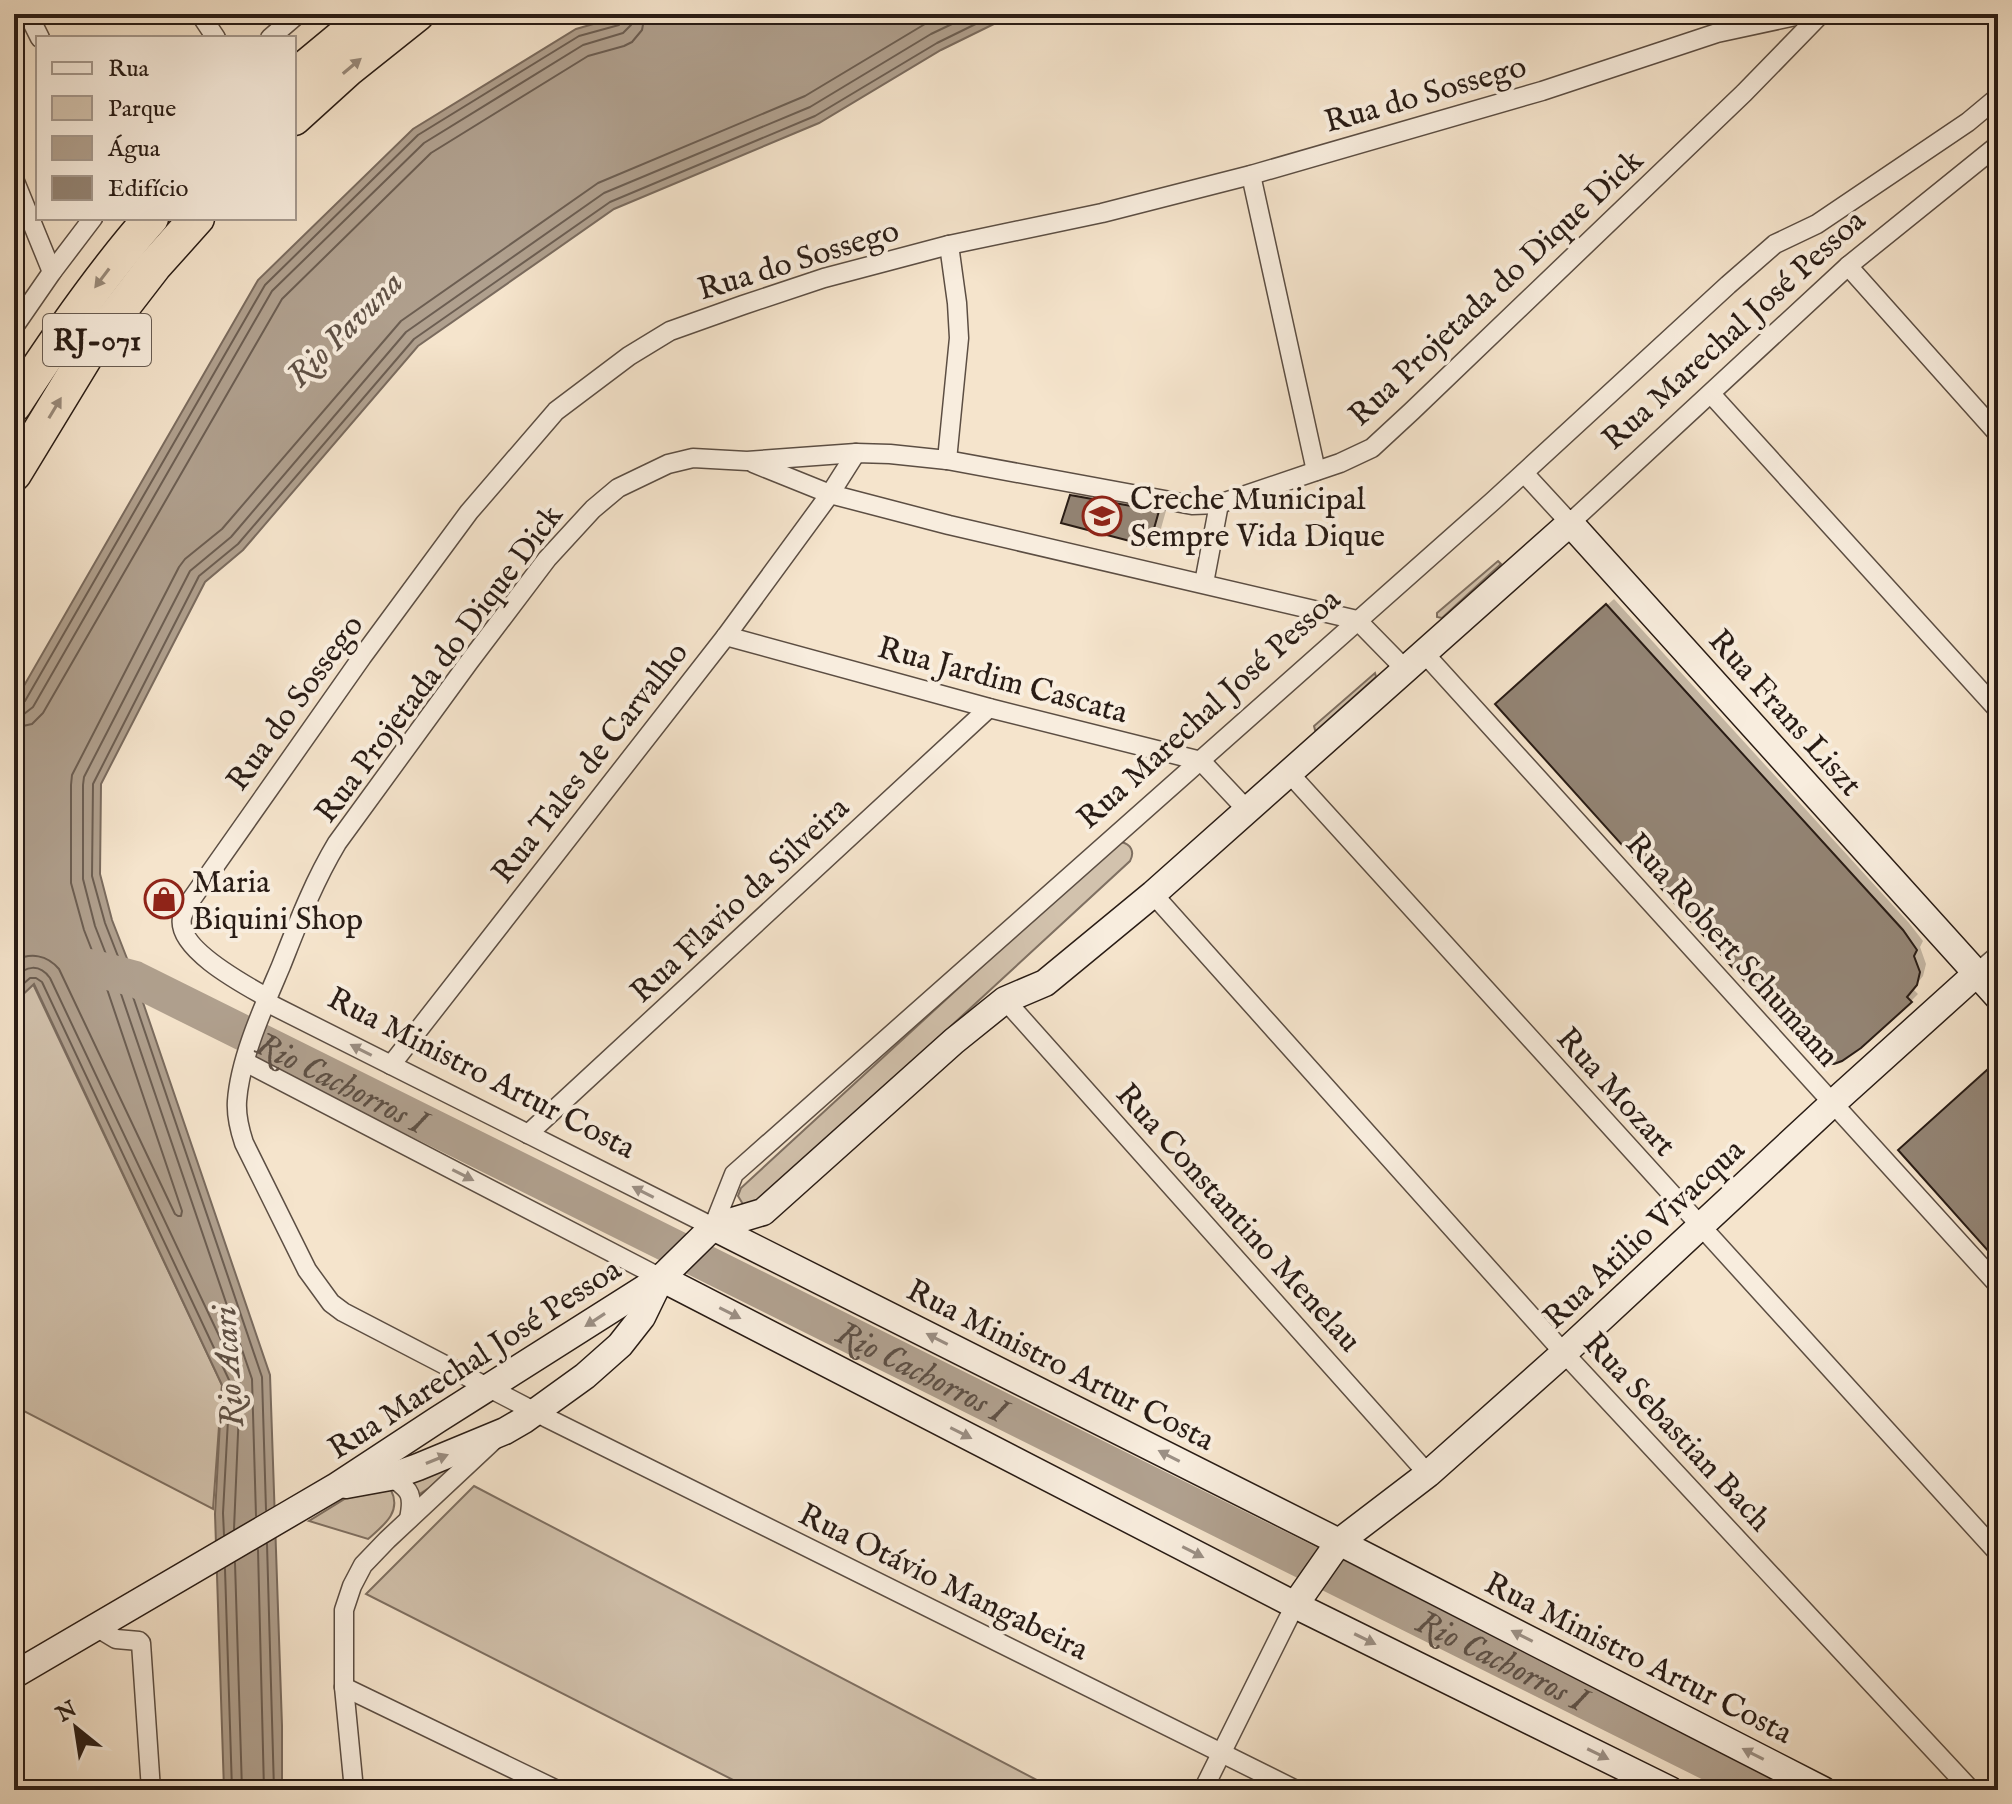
<svg xmlns="http://www.w3.org/2000/svg" width="2012" height="1804" font-family="'IM FELL English',serif">
<rect width="100%" height="100%" fill="#f5e4cc"/>
<filter id="stains"><feTurbulence type="fractalNoise" baseFrequency=".0025" numOctaves="4"/><feColorMatrix values="0 0 0 0 .2 0 0 0 0 .09 0 0 0 0 .02 0 0 0 .5 -.17"/></filter>
<radialGradient id="worn" r=".72"><stop offset=".6" stop-color="#630" stop-opacity="0"/><stop offset="1" stop-color="#630" stop-opacity=".3"/></radialGradient>
<g fill="#d2c2ad" stroke="#7e6f61" stroke-width="2">
<polygon points="1498,561 1501,564 1442,618 1437,617 1437,613"/>
<polygon points="1375,673 1376,677 1317,730 1315,730 1314,726"/>
<path d="M1121 842C1131 844 1135 852 1130 861L758 1204 744 1206 738 1196 741 1188 1113 846Z"/>
<polygon points="33,984 222,1385 213,1509 14,1406 14,1003"/>
<polygon points="460,1460 449,1475 418,1495 411,1481"/>
<polygon points="474,1486 1056,1790 753,1790 366,1594"/>
<path d="M364 1487 391 1490C402 1512 384 1525 368 1539L309 1521Z"/>
</g>
<polygon fill="#b0a08e" stroke="#7a6b5e" stroke-width="2" points="628,14 1032,14 1004,19 941,50 819,123 614,209 418,346 243,550 205,582 101,784 100,874 112,920 135,979 270,1375 282,1726 282,1790 224,1790 215,1514 222,1385 34,984 14,1003 14,703 258,280 413,129 576,29"/>
<g fill="#0003">
<polygon points="1083,484 1169,500 1160,532 1149,544 1072,496"/>
<polygon points="1614,599 1909,923 1923,941 1920,947 1926,964 1923,976 1913,989 1918,994 1911,1001 1505,697"/>
</g>
<g fill="none" stroke-linecap="round" stroke-linejoin="round">
<g stroke="#6c5e52" stroke-width="2">
<polyline points="14,706 20,705 25,701 265,285 418,135 579,36 619,25 623,20 623,14"/>
<polyline points="14,716 24,714 33,707 272,291 424,143 583,45 623,33 631,25 633,14"/>
<polyline points="14,728 32,724 43,713 282,299 431,153 588,56 624,46 632,42 642,30 645,14"/>
<path d="M14 961C31 952 47 955 59 969L175 1214 178 1216H181L182 1211 107 989 84 930 71 883V785L72 775 179 567 185 559 222 529 401 321 598 183 805 96 925 24 946 14"/>
<path d="M14 978C26 966 39 963 50 978L239 1378 240 1386 234 1529"/>
<polyline points="14,992 30,978 36,978 42,982 230,1382 223,1513 224,1535"/>
<polyline points="266,1510 262,1377 128,982 105,923 92,876 93,784 199,576 238,544 414,339 610,202 815,116 937,43 996,14"/>
<polyline points="256,1516 252,1379 118,985 95,926 83,879 83,785 84,777 190,571 231,537 406,332 604,193 810,107 931,34 973,14"/>
<polyline points="267,1544 274,1790"/>
<polyline points="258,1550 264,1790"/>
<polyline points="235,1563 242,1790"/>
<polyline points="225,1569 232,1790"/>
</g>
<path stroke="#b0a08e" stroke-width="36" id="s1" d="M90 967 135 979 1764 1790"/>
</g>
<g fill="#938474" stroke="#291c15" stroke-width="2">
<polygon points="1070,495 1159,511 1149,546 1061,523"/>
<polygon points="1606,604 1903,930 1917,950 1914,956 1920,972 1917,985 1907,997 1912,1002 1861,1048 1842,1061 1834,1064 1826,1063 1816,1059 1805,1048 1495,704"/>
<polygon points="1998,1060 1998,1262 1898,1150"/>
</g>
<g fill="none" stroke-linecap="round" stroke-linejoin="round">
<g stroke="#5c4e43" stroke-width="21">
<g id="street">
<polyline points="28,14 40,38"/>
<polyline points="200,14 216,38"/>
<polyline points="270,38 298,14"/>
<polyline points="1251,175 1316,471"/>
<polyline points="14,179 52,272"/>
<polyline points="1848,266 1998,434"/>
<polyline points="14,327 52,272 93,218"/>
<polyline points="1711,394 1998,710"/>
<polyline points="947,460 959,338 957,303 949,245"/>
<polyline points="753,463 830,494 949,525 1357,620 1406,670"/>
<polyline points="1524,473 1570,523 1848,266 1998,145"/>
<polyline points="1204,583 1219,504"/>
<polyline points="726,636 989,708 1201,761 1247,810"/>
<polyline points="1424,653 1998,1285"/>
<polyline points="1290,774 1998,1553"/>
<polyline points="1153,894 1564,1353 1971,1790"/>
<polyline points="1976,974 1998,955"/>
<path d="M268 998C245 985 176 949 182 918 183 912 188 905 191 900L362 657 469 512 556 411 629 356 670 331 743 305 824 278 949 245 1102 213 1251 175 1542 91 1717 33 1805 14"/>
<polyline points="1005,1000 1428,1474"/>
<polyline points="266,1002 713,1227 734,1174 1493,501 1728,285 1775,244 1817,224 1968,122 1998,97"/>
<polyline points="245,1062 661,1278"/>
<polyline points="391,1065 726,636 830,494 856,453"/>
<polyline points="528,1134 989,708"/>
<path d="M387 1473C407 1490 415 1489 409 1519"/>
<polyline points="96,1627 116,1639 139,1641 141,1643 151,1790"/>
<polyline points="344,1687 557,1790"/>
<polyline points="354,1790 344,1687 344,1610 352,1586 363,1565 387,1540 493,1441"/>
<polyline points="1203,1790 1295,1605"/>
<path d="M1296 1790 547 1418 343 1312 331 1303 307 1270 244 1143C239 1128 236 1116 237 1101 240 1058 264 1006 281 966 298 923 313 883 337 843L469 662 547 559 593 509 618 488 668 464 693 458 747 461 856 453 890 454 947 460 1192 505 1219 504 1340 463 1372 448 1412 411 1744 93 1821 14"/>
</g>
</g>
<g stroke="#291c15" stroke-width="29">
<g id="secondary">
<polyline points="713,1227 1339,1542 1823,1790"/>
<polyline points="661,1278 1295,1605 1670,1790"/>
<polyline points="346,1485 390,1477 418,1467 505,1431 524,1420 585,1376 620,1345 642,1317 660,1280"/>
<polyline points="1295,1605 1339,1542 1428,1474 1564,1353 1833,1103 1976,974"/>
<polyline points="14,1675 335,1487 437,1420 661,1278 713,1227 763,1212 954,1041 1005,1000 1045,983 1153,894 1570,523 1998,997"/>
</g>
</g>
<g stroke="#291c15" stroke-width="37">
<g id="highway">
<polyline points="294,77 370,14"/>
<polyline points="294,118 348,69 417,14"/>
<path d="M14 405C56 340 100 276 151 218"/>
<polyline points="14,474 90,349 154,266 197,218"/>
</g>
</g>
<use href="#street" stroke="#f8edde" stroke-width="18"/>
<use href="#secondary" stroke="#f8edde" stroke-width="26"/>
<use href="#highway" stroke="#f5e4cc" stroke-width="34"/>
</g>
<defs><path id="oneway-solid" d="M-6-.8H1V-3.2L6.5 0L1 3.2V.8H-6Z" transform="scale(2)"/></defs>
<g fill="#998a7a">
<use href="#oneway-solid" transform="translate(352 66) rotate(-40)"/>
<use href="#oneway-solid" transform="translate(102 278) rotate(127)"/>
<use href="#oneway-solid" transform="translate(55 408) rotate(-59)"/>
</g>
<g fill="#9b8f84">
<use href="#oneway-solid" transform="translate(361 1050) rotate(-153)"/>
<use href="#oneway-solid" transform="translate(463 1175) rotate(27)"/>
<use href="#oneway-solid" transform="translate(643 1192) rotate(-153)"/>
<use href="#oneway-solid" transform="translate(730 1313) rotate(27)"/>
<use href="#oneway-solid" transform="translate(595 1320) rotate(147)"/>
<use href="#oneway-solid" transform="translate(937 1339) rotate(-153)"/>
<use href="#oneway-solid" transform="translate(961 1433) rotate(27)"/>
<use href="#oneway-solid" transform="translate(1169 1456) rotate(-153)"/>
<use href="#oneway-solid" transform="translate(437 1459) rotate(-22)"/>
<use href="#oneway-solid" transform="translate(1193 1552) rotate(27)"/>
<use href="#oneway-solid" transform="translate(1522 1636) rotate(-153)"/>
<use href="#oneway-solid" transform="translate(1365 1639) rotate(26)"/>
<use href="#oneway-solid" transform="translate(1598 1754) rotate(26)"/>
<use href="#oneway-solid" transform="translate(1753 1754) rotate(-153)"/>
</g>
<defs>
<g id="school-ring" transform="scale(2)"><circle r="9.5" fill="#f8edde" stroke="#8f2418" stroke-width="1.5"/><path d="M0-5L7-2L0 1L-7-2ZM-4 1L0 2.5L4 1V4Q0 6-4 4Z" fill="#8f2418"/></g>
<g id="shop-ring" transform="scale(2)"><circle r="9.5" fill="#f8edde" stroke="#8f2418" stroke-width="1.5"/><path d="M-5-2.5h2.3a2.7 3.5 0 0 1 5.4 0H5L5.5 6h-11ZM-1.5-2.5h3a1.5 2.3 0 0 0-3 0Z" fill="#8f2418"/></g>
</defs>
<g fill-rule="evenodd">
<use href="#school-ring" x="1102" y="516"/>
<use href="#shop-ring" x="164" y="899"/>
</g>
<g text-anchor="middle" stroke-width="8" stroke-linejoin="round" paint-order="stroke">
<rect fill="#f8edde" stroke="#675b51" stroke-width="2" x="43" y="314" width="108" height="52" rx="6"/>
<g font-size="30" font-weight="bold" fill="#291c15">
<text x="97" y="350">RJ-071</text>
</g>
<g font-size="32" fill="#291c15" stroke="#f8edde">
<text transform="translate(1425 93) rotate(-16)" y="11">Rua do Sossego</text>
<text transform="translate(798 259) rotate(-17)" y="11">Rua do Sossego</text>
<text transform="translate(1495 287) rotate(-43)" y="11">Rua Projetada do Dique Dick</text>
<text transform="translate(1733 329) rotate(-42)" y="11">Rua Marechal José Pessoa</text>
<text transform="translate(438 663) rotate(-53)" y="11">Rua Projetada do Dique Dick</text>
<text transform="translate(1003 679) rotate(15)" y="11">Rua Jardim Cascata</text>
<text transform="translate(294 702) rotate(-54)" y="11">Rua do Sossego</text>
<text transform="translate(1208 708) rotate(-42)" y="11">Rua Marechal José Pessoa</text>
<text transform="translate(1786 712) rotate(48)" y="11">Rua Frans Liszt</text>
<text transform="translate(589 762) rotate(-52)" y="11">Rua Tales de Carvalho</text>
<text transform="translate(739 899) rotate(-43)" y="11">Rua Flavio da Silveira</text>
<text transform="translate(1733 949) rotate(48)" y="11">Rua Robert Schumann</text>
<text transform="translate(482 1072) rotate(27)" y="11">Rua Ministro Artur Costa</text>
<text transform="translate(1617 1091) rotate(48)" y="11">Rua Mozart</text>
<text transform="translate(1239 1217) rotate(48)" y="11">Rua Constantino Menelau</text>
<text transform="translate(1643 1233) rotate(-43)" y="11">Rua Atilio Vivacqua</text>
<text transform="translate(474 1358) rotate(-33)" y="11">Rua Marechal José Pessoa</text>
<text transform="translate(1061 1364) rotate(27)" y="11">Rua Ministro Artur Costa</text>
<text transform="translate(1678 1431) rotate(47)" y="11">Rua Sebastian Bach</text>
<text transform="translate(944 1581) rotate(26)" y="11">Rua Otávio Mangabeira</text>
<text transform="translate(1639 1657) rotate(27)" y="11">Rua Ministro Artur Costa</text>
</g>
<g font-size="32" fill="#291c15" stroke="#f8edde" text-anchor="start">
<text x="1130" y="509">Creche Municipal<tspan x="1130" dy="37">Sempre Vida Dique</tspan></text>
<text x="192" y="892">Maria<tspan x="192" dy="37">Biquini Shop</tspan></text>
</g>
<g font-size="34" font-style="italic" fill="#5f5145" stroke="#f8edde">
<text transform="translate(344 328) rotate(-45)" y="12">Rio Pavuna</text>
<text dy="12" stroke="none"><textPath href="#s1" startOffset="278">Rio Cachorros I</textPath></text>
<text transform="translate(227 1367) rotate(-94)" y="12">Rio Acari</text>
<text dy="12" stroke="none"><textPath href="#s1" startOffset="926">Rio Cachorros I</textPath></text>
<text dy="12" stroke="none"><textPath href="#s1" startOffset="1574">Rio Cachorros I</textPath></text>
</g>
</g>
<rect width="2012" height="1804" fill="none" stroke="#f5e4cc" stroke-width="48"/>
<rect x="16" y="16" width="1980" height="1772" fill="none" stroke="#291c15" stroke-width="4"/>
<rect x="24" y="24" width="1964" height="1756" fill="none" stroke="#291c15" stroke-width="2"/>
<rect x="36" y="36" width="260" height="184" fill="#f8edde" stroke="#a5998e" stroke-width="2"/>
<rect x="52" y="62" width="40" height="12" fill="#f8edde" stroke="#a5998e" stroke-width="2"/>
<text x="108" y="76" font-size="24" fill="#291c15">Rua</text>
<rect x="52" y="96" width="40" height="24" fill="#d2c2ad" stroke="#a5998e" stroke-width="2"/>
<text x="108" y="116" font-size="24" fill="#291c15">Parque</text>
<rect x="52" y="136" width="40" height="24" fill="#b0a08e" stroke="#a5998e" stroke-width="2"/>
<text x="108" y="156" font-size="24" fill="#291c15">Água</text>
<rect x="52" y="176" width="40" height="24" fill="#938474" stroke="#a5998e" stroke-width="2"/>
<text x="108" y="196" font-size="24" fill="#291c15">Edifício</text>
<g transform="translate(76 1728) rotate(330)" stroke="#f8edde" stroke-width="6" paint-order="stroke">
<path d="M0-6L14 30L0 20L-14 30Z" fill="#291c15"/>
<text y="-12" font-size="22" font-weight="bold" text-anchor="middle" fill="#291c15">N</text>
</g>
<rect width="100%" height="100%" filter="url(#stains)"/>
<rect width="100%" height="100%" fill="url(#worn)"/>
</svg>
